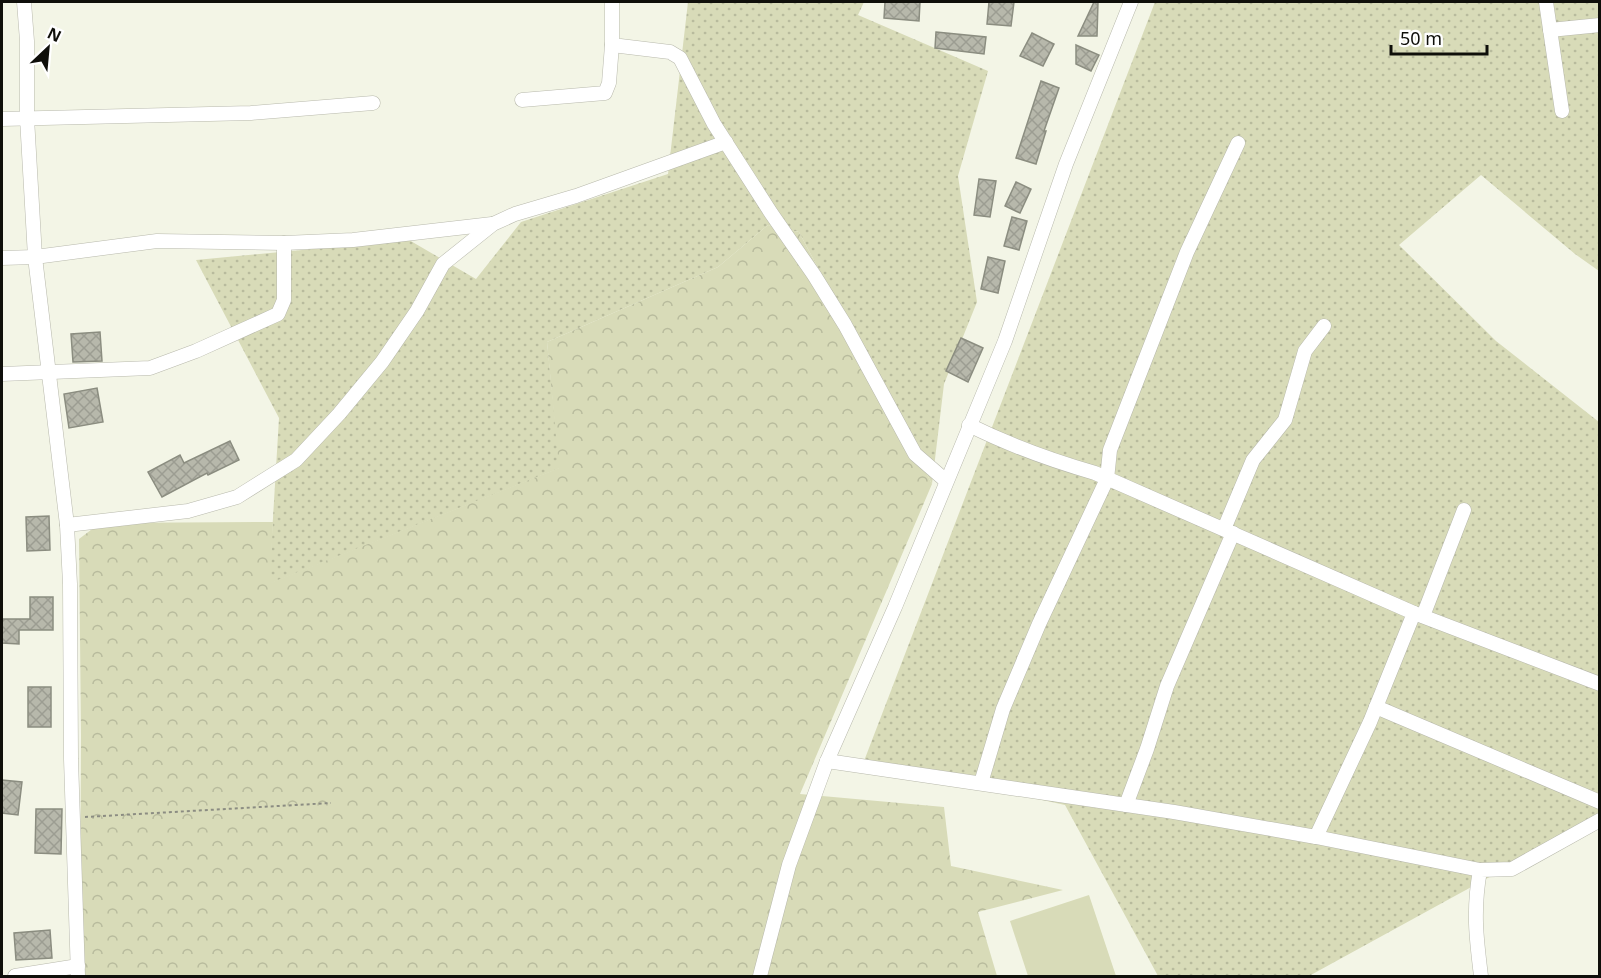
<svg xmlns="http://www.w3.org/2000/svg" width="1601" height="978" font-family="'Noto Sans',sans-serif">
<defs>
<pattern id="green-dots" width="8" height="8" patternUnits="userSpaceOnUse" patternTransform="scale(1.5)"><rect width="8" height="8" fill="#d8dbb8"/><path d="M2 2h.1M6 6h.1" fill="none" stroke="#b8bb9d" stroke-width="1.8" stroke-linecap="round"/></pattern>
<pattern id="forest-crowns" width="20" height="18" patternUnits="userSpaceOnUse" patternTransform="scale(1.5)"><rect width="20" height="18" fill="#d8dbb8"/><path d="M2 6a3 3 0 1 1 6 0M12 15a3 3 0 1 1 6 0" fill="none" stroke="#b8bb9d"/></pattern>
<pattern id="building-cross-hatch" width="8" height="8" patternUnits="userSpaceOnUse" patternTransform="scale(1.5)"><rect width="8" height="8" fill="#b7b8ab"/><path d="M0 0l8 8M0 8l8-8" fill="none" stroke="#9c9d92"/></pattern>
</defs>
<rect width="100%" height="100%" fill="#f3f5e6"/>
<g fill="url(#green-dots)">
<polygon points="688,2 864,2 858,15 988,71 958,176 977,302 944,384 932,484 799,232 768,225 718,267 547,342 560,468 269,584 279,418 196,260 409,240 476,279 521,222 668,174"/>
<polygon points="1155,2 1599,2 1599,271 1575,254 1481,175 1399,245 1496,341 1599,422 1599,817 1309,976 1158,976 1065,805 864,761"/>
</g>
<polygon fill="url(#forest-crowns)" points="768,225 799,232 932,484 800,794 944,807 951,866 1063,890 978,912 997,976 83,976 80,955 81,735 79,539 100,523 273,522 270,583 559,468 547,342 718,267"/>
<polygon fill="#d8dbb8" points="1089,895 1116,976 1028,976 1010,921"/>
<g fill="url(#building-cross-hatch)" stroke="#8b8d80" stroke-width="1.5">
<polygon points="885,2 920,2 919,21 884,18"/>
<polygon points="989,2 1014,2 1011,26 987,24"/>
<polygon points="1094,2 1098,2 1097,36 1078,36"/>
<polygon points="936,32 986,37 984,54 935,48"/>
<polygon points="1032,33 1054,44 1043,66 1020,56"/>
<polygon points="1076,45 1099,55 1091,71 1076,64"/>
<polygon points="1041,81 1059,88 1044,131 1046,131 1036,164 1016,158"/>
<polygon points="979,179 996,181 990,217 974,215"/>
<polygon points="1016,182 1031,189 1020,213 1005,206"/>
<polygon points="1012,217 1027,221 1019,250 1004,246"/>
<polygon points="988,257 1005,261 998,293 981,289"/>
<polygon points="100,332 102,361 73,362 71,334"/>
<polygon points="961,338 983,348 968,382 946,371"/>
<polygon points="97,388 103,422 69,428 64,394"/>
<polygon points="230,441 239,460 208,475 207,473 162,497 148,472 180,455 184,463"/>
<polygon points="49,516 50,550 27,551 26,517"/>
<polygon points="30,597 53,597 53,630 19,630 19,644 2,643 2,619 30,619"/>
<rect x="28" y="687" width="23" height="40"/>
<polygon points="2,780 22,782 18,815 2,813"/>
<polygon points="36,809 62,809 61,854 35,853"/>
<polygon points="50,930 52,958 16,960 14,933"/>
</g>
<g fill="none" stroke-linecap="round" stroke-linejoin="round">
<g stroke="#b8b9ac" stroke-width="15">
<g id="street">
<polyline points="24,2 27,41 27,118 35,257 67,525 70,584 71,759 78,976"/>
<polyline points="612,2 612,45 670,52 680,58 714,124 771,213 814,275 845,325 915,454 945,480"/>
<polyline points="1546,2 1562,111"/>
<polyline points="1550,30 1600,25"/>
<polyline points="522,100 605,93 609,83 612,45"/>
<polyline points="2,119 251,113 373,103"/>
<polyline points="2,258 35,257 157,241 284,243 353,240 492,224"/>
<polyline points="2,374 150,368 196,351 278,314 284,300 284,243"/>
<path d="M969 425C1011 446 1050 460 1095 473L1414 613 1370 722 1316 837"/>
<polyline points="67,525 188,511 237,497 296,460 339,414 382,362 417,311 443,264 493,224 515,214 576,196 726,142"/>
<polyline points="1224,529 1253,460 1285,420 1305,351 1324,326"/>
<polyline points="1414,613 1600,684"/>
<polyline points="1423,616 1464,510"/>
<polyline points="1376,707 1600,802"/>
<polyline points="827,761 1174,812 1316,837 1480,870"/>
<polyline points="981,783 1003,709 1039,624 1107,479 1110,450 1187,252 1238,143"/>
<polyline points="1126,805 1147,749 1167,686 1233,533"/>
<polyline points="15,976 78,966"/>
<polyline points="760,976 789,865 827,761 895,607 1005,341 1066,164 1131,2"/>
<path d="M1481 976C1476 936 1473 910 1480 870L1512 869 1600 820"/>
</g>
</g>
<polyline stroke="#8b8c82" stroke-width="2" stroke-dasharray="3 3" stroke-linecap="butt" points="85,817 331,803"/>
<use href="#street" stroke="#fff" stroke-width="14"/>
</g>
<rect width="1601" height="978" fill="none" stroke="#0f0f0a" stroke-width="6"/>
<g transform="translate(48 48) rotate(26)" stroke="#ffffff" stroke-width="4.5" paint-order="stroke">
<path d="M0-4.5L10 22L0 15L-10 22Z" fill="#0f0f0a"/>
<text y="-9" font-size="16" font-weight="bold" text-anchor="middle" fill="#0f0f0a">N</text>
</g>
<path d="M1391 45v9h96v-9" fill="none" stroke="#0f0f0a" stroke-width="3"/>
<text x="1400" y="45" font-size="18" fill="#0f0f0a" stroke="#ffffff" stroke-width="4.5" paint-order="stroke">50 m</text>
</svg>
